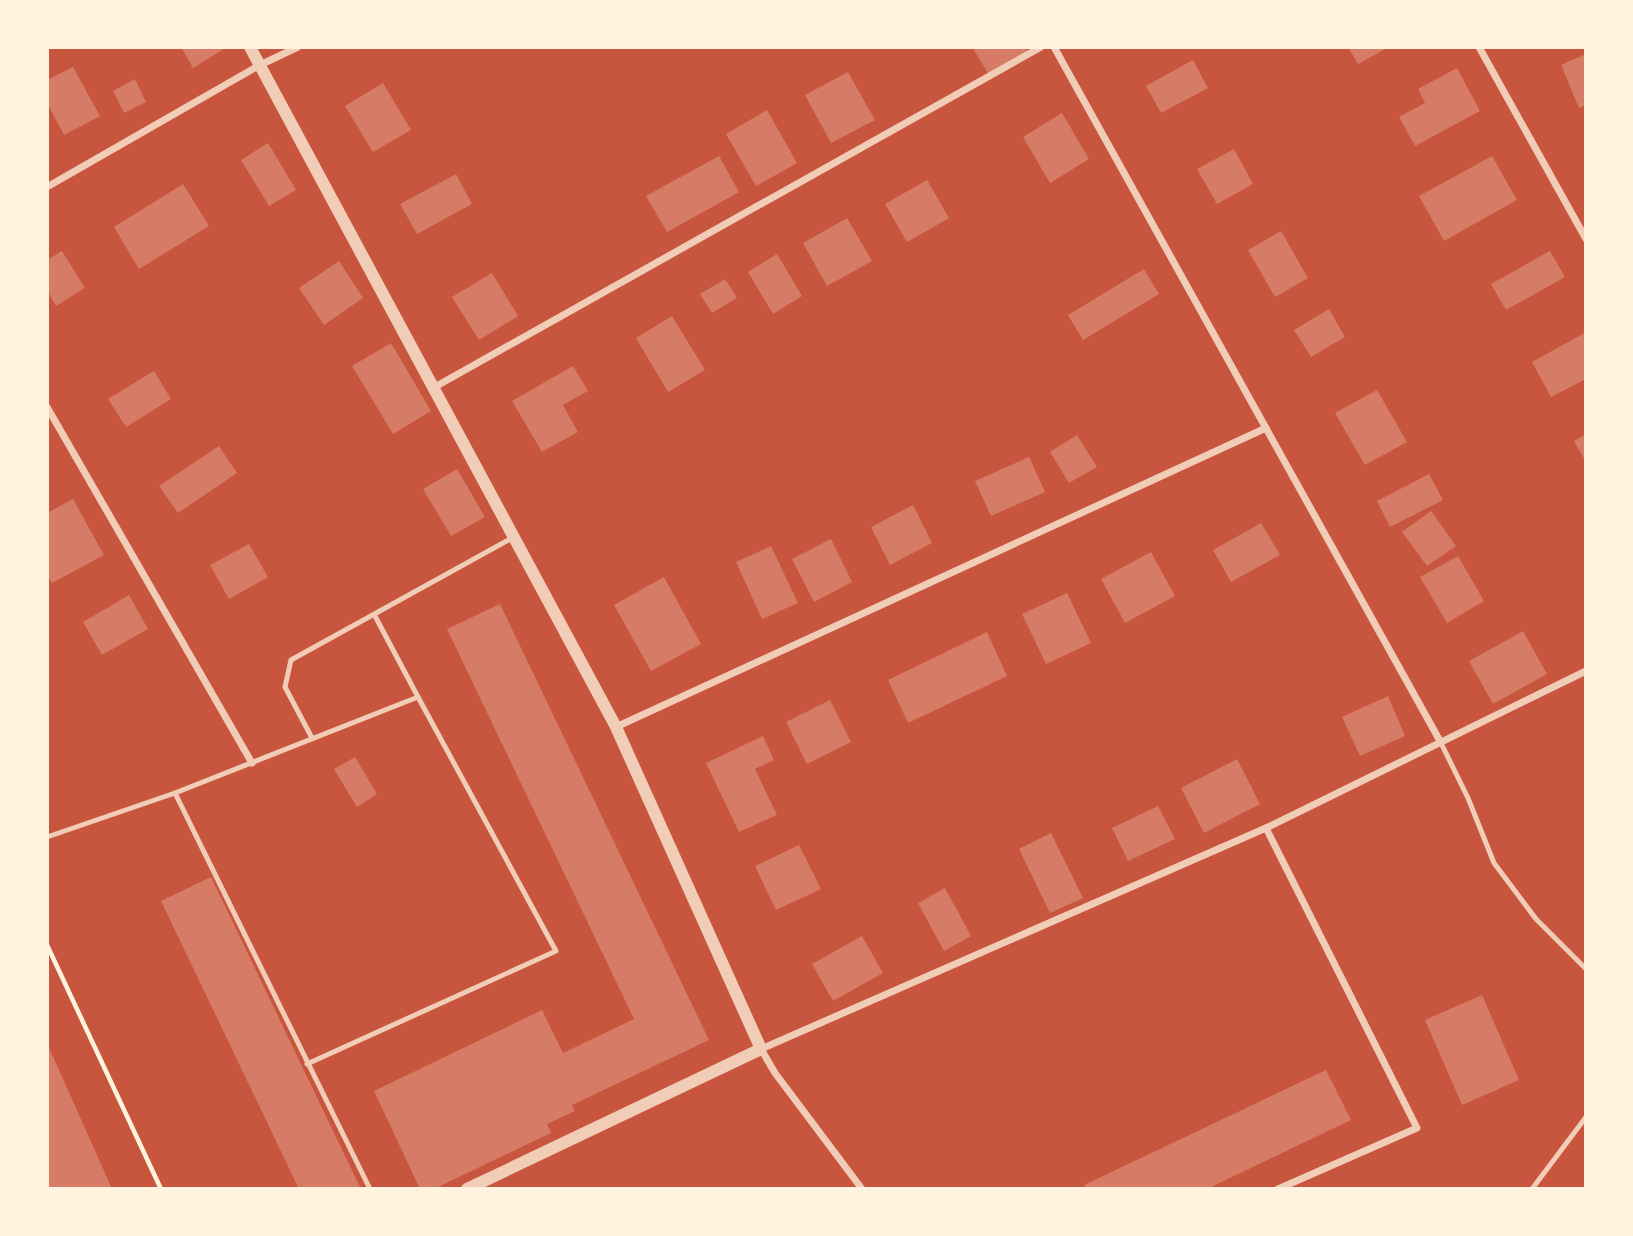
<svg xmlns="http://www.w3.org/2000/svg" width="1633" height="1236" font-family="Lato,sans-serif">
<rect width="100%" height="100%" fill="#c8553d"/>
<g fill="#d67c66">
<polygon points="181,47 227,47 193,68"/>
<polygon points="972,47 1025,47 1029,54 991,78"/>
<polygon points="1348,47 1389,47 1358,64"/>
<polygon points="1586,54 1586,105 1579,108 1561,65"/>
<polygon points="1193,60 1208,88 1161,113 1146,86"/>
<polygon points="73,67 100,116 64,135 47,103 47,80"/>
<polygon points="1457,68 1480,111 1415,146 1399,117 1425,103 1418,89"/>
<polygon points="848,72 875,120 831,143 805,95"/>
<polygon points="135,79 146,102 124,113 113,91"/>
<polygon points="383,83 411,130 373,152 345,106"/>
<polygon points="767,110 797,163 756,186 726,134"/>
<polygon points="1062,113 1089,159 1050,183 1023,137"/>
<polygon points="268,143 296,190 269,206 241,160"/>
<polygon points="1234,149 1253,184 1217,204 1197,169"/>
<polygon points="719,156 739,192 667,232 646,196"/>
<polygon points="1492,156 1517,200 1444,241 1419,196"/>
<polygon points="456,174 472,204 417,234 400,204"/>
<polygon points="927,180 949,218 907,242 885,204"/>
<polygon points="183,184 209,226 139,269 114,227"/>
<polygon points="847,218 872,261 827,286 803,243"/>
<polygon points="1281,231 1308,278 1275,297 1248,250"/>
<polygon points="62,251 85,288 56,306 47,290 47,260"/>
<polygon points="1550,251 1565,277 1506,310 1491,284"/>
<polygon points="777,254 802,296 773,314 748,272"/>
<polygon points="339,261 363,298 324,325 299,288"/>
<polygon points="1144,269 1159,294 1083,340 1068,315"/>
<polygon points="492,273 518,316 479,340 452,297"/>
<polygon points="725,279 737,298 712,313 700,294"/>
<polygon points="1329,309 1345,337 1311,357 1294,330"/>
<polygon points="672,316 705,370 668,392 636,338"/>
<polygon points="1586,332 1586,379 1551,397 1532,362"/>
<polygon points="391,343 431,411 393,434 352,366"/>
<polygon points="573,366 588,391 563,405 578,432 542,452 512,401"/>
<polygon points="154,371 171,399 126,427 108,399"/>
<polygon points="1377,390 1407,442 1365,465 1335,413"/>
<polygon points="1586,434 1586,462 1574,441"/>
<polygon points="1077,435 1097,467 1069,483 1050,452"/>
<polygon points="219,446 237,473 178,513 159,486"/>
<polygon points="1029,457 1045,492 991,516 975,481"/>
<polygon points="457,469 485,517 451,536 423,489"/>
<polygon points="1429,474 1443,500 1390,527 1377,501"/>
<polygon points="73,499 104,555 52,583 47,574 47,513"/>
<polygon points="913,505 932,543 890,565 871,527"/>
<polygon points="1431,511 1456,546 1427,566 1402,532"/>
<polygon points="1261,523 1280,555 1231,582 1213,550"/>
<polygon points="831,539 852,582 814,602 792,559"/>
<polygon points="249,544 268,577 229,599 210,565"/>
<polygon points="771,546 798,603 762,619 736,562"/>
<polygon points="1151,552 1175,596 1125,623 1101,579"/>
<polygon points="1458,556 1484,601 1447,623 1420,577"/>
<polygon points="664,577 701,644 651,671 614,605"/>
<polygon points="1067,593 1091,643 1046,664 1022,614"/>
<polygon points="129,595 148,629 102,655 83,622"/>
<polygon points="500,604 709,1040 572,1105 575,1111 547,1124 551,1133 434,1189 420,1189 374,1091 542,1010 563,1053 634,1019 447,629"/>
<polygon points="1523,631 1547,674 1493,704 1469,661"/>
<polygon points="987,632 1007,676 908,723 888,680"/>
<polygon points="1388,696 1405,736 1360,756 1342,717"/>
<polygon points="830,700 851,742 807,764 786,722"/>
<polygon points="763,736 774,760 755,769 777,815 739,832 706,763"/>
<polygon points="355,757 377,794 357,807 334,769"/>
<polygon points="1237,759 1260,804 1204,833 1181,788"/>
<polygon points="1158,806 1175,839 1128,861 1112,828"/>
<polygon points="1051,833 1083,898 1050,913 1019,849"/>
<polygon points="799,845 821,889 776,910 755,866"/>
<polygon points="211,877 361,1189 299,1189 161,901"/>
<polygon points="945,888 971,936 944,951 918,903"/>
<polygon points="862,936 883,973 833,1001 812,964"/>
<polygon points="1482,995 1519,1080 1462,1105 1425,1020"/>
<polygon points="47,1043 112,1189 47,1189"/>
<polygon points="1326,1070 1351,1120 1207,1189 1086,1189 1084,1185"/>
</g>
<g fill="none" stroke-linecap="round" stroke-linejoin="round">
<polyline stroke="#fff3e0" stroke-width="4.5" points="47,945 161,1189"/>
<g stroke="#f1ccb7" stroke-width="5">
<polyline points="375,616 418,697"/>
<polyline points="312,738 285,687 291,660 514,537"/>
<polyline points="1440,741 1468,798 1494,863 1536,919 1586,969"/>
<polyline points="175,793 370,1189"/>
<polyline points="47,837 175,793 418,697 556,951 307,1064"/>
<polyline points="1532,1189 1586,1117"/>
</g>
<g stroke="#f1ccb7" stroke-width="7">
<polyline points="1054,47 1440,741"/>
<polyline points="1479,47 1586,239"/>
<polyline points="47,187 260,65 298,47"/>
<polyline points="433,388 1041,47"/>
<polyline points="47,407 252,763"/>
<polyline points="616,727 1266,428"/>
<polyline points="1266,828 1417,1128 1278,1189"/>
<polyline points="862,1189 775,1073 761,1049 1266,828 1586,671"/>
</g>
<polyline stroke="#f1ccb7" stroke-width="12" points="250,47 616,727 761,1049 467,1189"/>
</g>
<rect width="1633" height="1236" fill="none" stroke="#fff3e0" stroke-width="98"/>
</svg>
